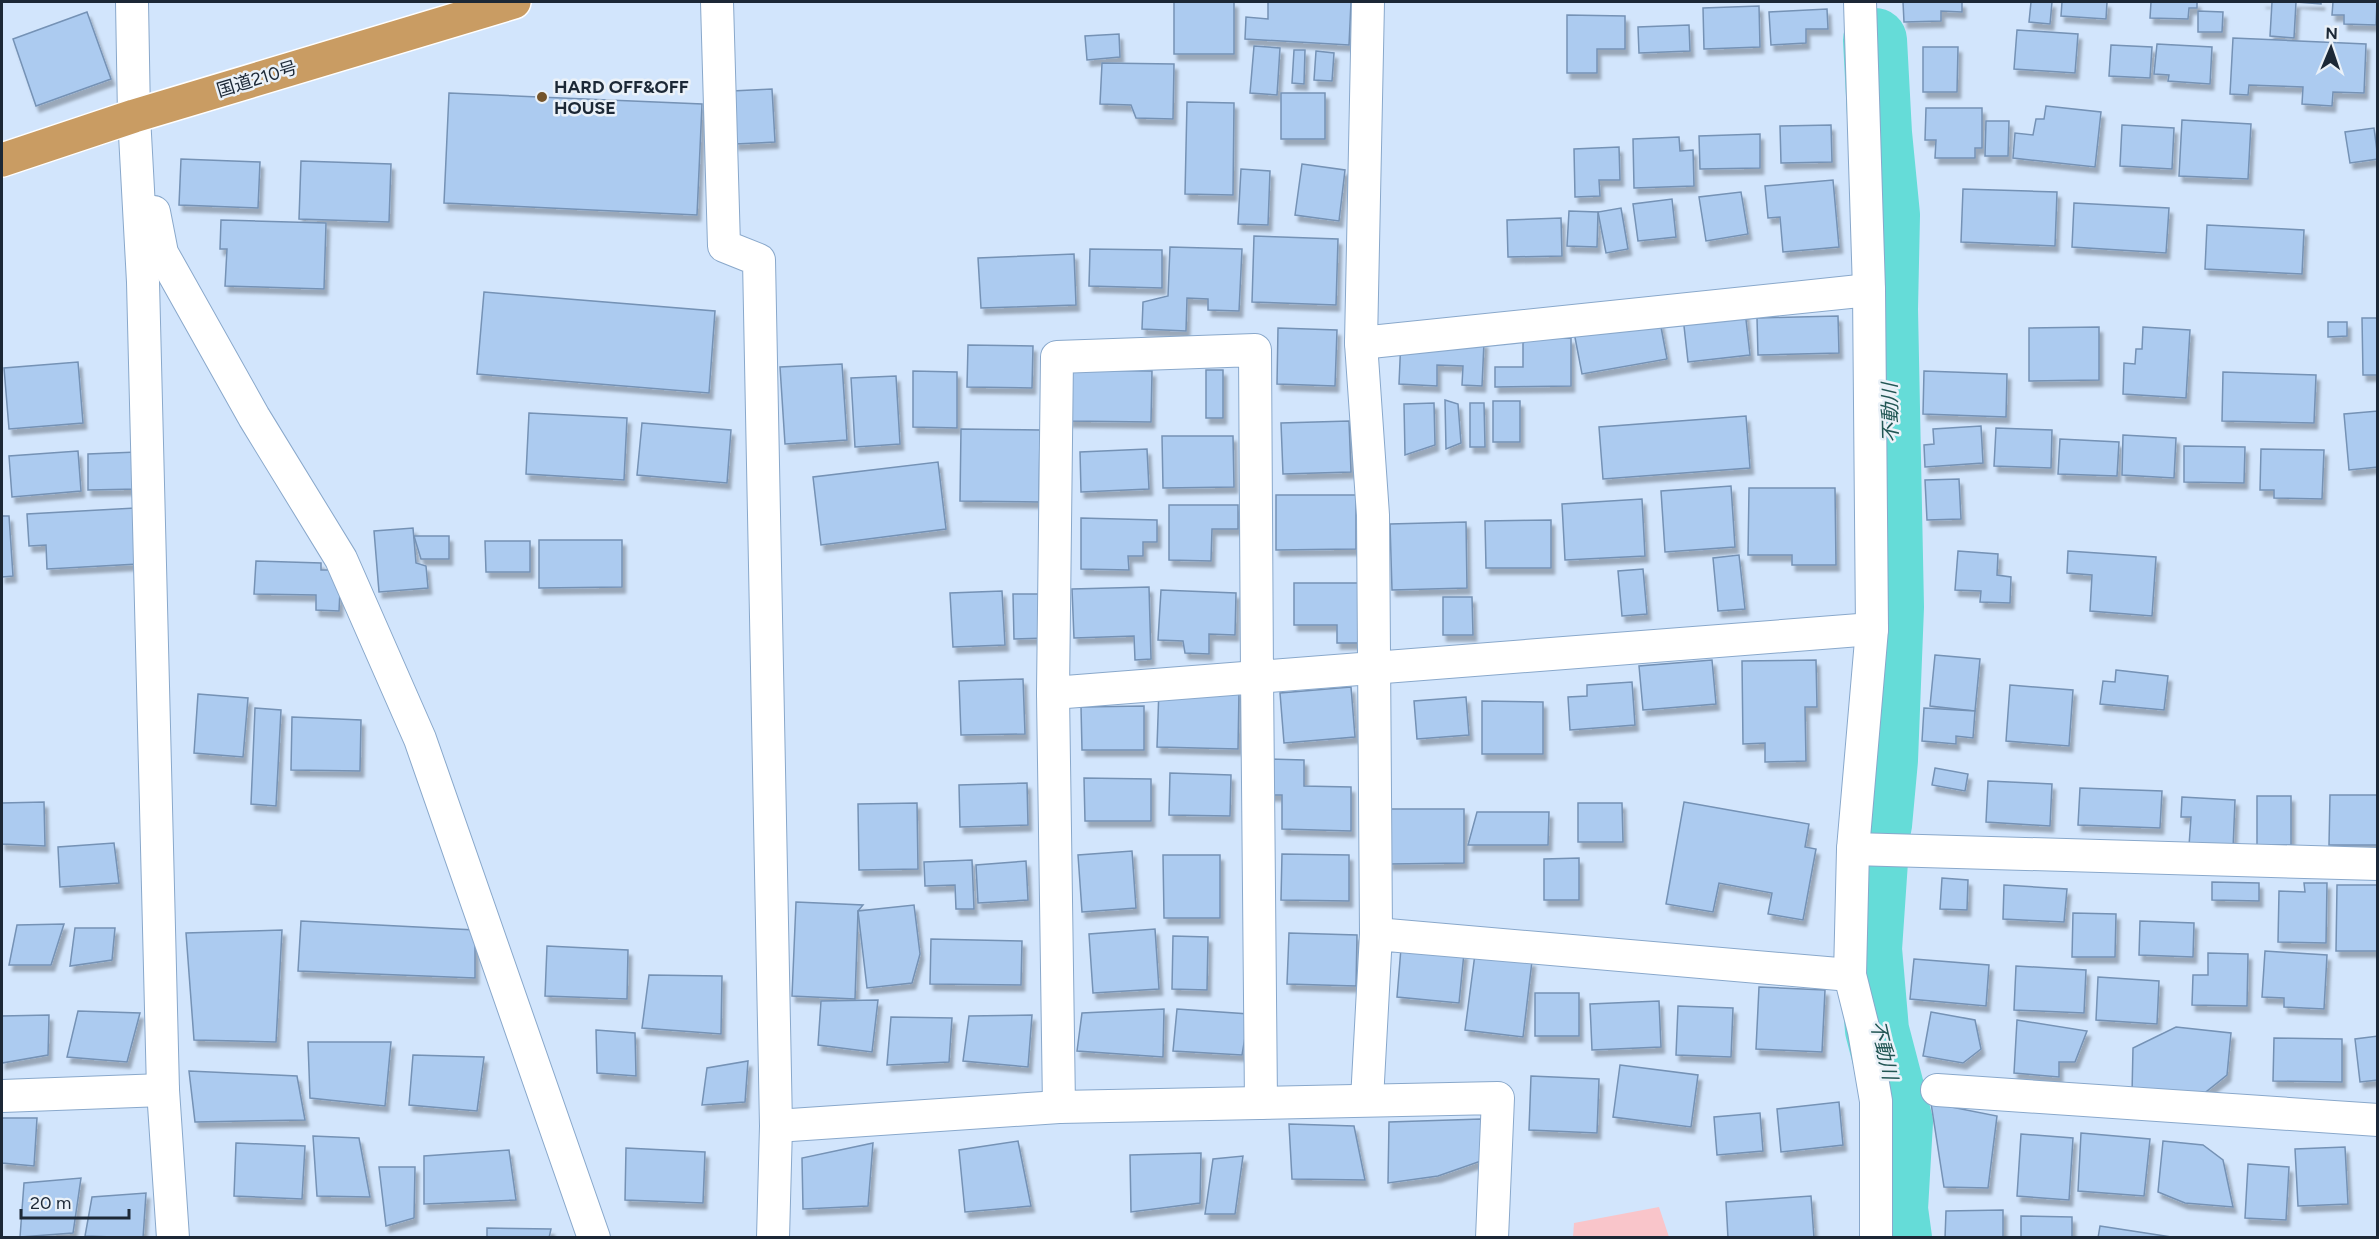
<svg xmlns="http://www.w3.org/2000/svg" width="2379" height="1239" font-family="Figtree,'Noto Sans JP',sans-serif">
<defs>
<filter id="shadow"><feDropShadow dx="3.5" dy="6" stdDeviation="1.5" flood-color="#0004"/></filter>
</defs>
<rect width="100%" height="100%" fill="#d2e5fc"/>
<polygon fill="#f9c5ca" points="1659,1207 1669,1237 1573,1237 1574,1223"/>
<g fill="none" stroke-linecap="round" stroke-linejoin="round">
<g stroke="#65dcd8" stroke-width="64">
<polyline points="1875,40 1880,133 1888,215 1886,309 1892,607 1886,760 1880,825"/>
<polyline points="1876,861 1870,949 1877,1030 1901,1122 1896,1209 1900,1238"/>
</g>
</g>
<g fill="#accbf0" stroke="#7592b5" stroke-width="1.5" filter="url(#shadow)">
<rect x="1174" y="2" width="60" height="52"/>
<polygon points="1268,2 1351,2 1349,45 1245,39 1246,17 1268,19"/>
<polygon points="1903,2 1962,2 1962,12 1941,11 1941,21 1904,22"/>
<polygon points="2031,2 2052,2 2050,24 2029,22"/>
<polygon points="2062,2 2107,2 2106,19 2061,16"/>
<polygon points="2151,2 2197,2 2197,8 2189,8 2188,19 2150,18"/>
<polygon points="2262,2 2321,2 2321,4 2296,2 2294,38 2270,36 2272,2"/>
<polygon points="2333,2 2377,2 2376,25 2344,24 2344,15 2332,15"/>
<polygon points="1759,6 1760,47 1704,49 1703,8"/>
<polygon points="1827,9 1828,29 1806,29 1806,43 1771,45 1769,12"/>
<polygon points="2198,11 2223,12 2222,32 2198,32"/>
<polygon points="87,12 111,79 36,106 13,39"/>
<polygon points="1567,15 1625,16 1625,49 1597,49 1597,73 1567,73"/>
<polygon points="1689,25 1690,51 1639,53 1638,27"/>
<polygon points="2017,30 2078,34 2075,73 2014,69"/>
<polygon points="1119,34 1120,57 1087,60 1085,36"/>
<polygon points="2233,38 2366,44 2364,93 2333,92 2332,106 2302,104 2303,87 2249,85 2248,95 2230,94"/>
<polygon points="2157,44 2212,47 2210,84 2168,81 2169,75 2154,74"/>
<polygon points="2111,45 2152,47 2150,78 2109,76"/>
<polygon points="1254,46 1280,48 1277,95 1250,93"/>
<polygon points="1923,47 1958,47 1957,92 1923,92"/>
<polygon points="1294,50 1305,50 1304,84 1292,83"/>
<polygon points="1316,51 1334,53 1332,81 1314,80"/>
<polygon points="1102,63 1174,64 1173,119 1136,118 1131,105 1100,104"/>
<polygon points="772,89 775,142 735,144 732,91"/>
<polygon points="449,93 702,104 697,215 444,203"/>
<rect x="1281" y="93" width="44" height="46"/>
<polygon points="1187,102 1234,103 1233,195 1185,194"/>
<polygon points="2046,106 2101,112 2095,167 2013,158 2015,133 2033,135 2036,119 2044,119"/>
<polygon points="1926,108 1982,108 1982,148 1975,148 1975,158 1935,158 1936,140 1925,140"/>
<polygon points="2182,120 2251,124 2248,179 2179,176"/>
<polygon points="1986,121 2009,121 2008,156 1985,156"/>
<polygon points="1831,125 1832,162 1781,163 1780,126"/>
<polygon points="2122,125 2174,128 2172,169 2120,166"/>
<polygon points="2374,128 2378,159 2350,163 2345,132"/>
<polygon points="1760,134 1760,168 1700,169 1699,136"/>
<polygon points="1679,137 1680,151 1693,150 1694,186 1634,188 1633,139"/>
<polygon points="1619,147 1620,180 1599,180 1600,196 1575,197 1574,149"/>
<polygon points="181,159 260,162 258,208 179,205"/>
<polygon points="301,161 391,164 389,222 299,219"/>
<polygon points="1302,164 1345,170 1339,221 1295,215"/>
<polygon points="1241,169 1270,171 1268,225 1238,224"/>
<polygon points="1833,180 1839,247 1783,252 1780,217 1768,218 1765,186"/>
<polygon points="1963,189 2057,192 2055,246 1961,242"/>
<polygon points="1741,192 1748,234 1706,241 1699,197"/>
<polygon points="1672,199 1676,237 1638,241 1633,204"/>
<polygon points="2074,203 2169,208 2166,253 2072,247"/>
<polygon points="1621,208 1628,249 1606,253 1598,212"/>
<polygon points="1569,211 1598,212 1597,247 1567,246"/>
<polygon points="1561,218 1562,256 1508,257 1507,220"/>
<polygon points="221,220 326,223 324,289 225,286 227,249 220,249"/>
<polygon points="2207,225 2304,230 2302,274 2205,269"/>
<polygon points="1254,236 1338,239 1336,305 1252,302"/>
<polygon points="1170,247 1242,249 1239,311 1208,310 1208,299 1187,298 1186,331 1142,329 1143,302 1168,296"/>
<polygon points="1090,249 1162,250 1162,288 1089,286"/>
<polygon points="1074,254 1076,305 981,308 978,258"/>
<polygon points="484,292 715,311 709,393 477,374"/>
<polygon points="1658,311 1667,359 1582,374 1573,327"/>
<polygon points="1745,311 1750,355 1688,362 1683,317"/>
<polygon points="1838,316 1839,353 1758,355 1757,318"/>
<polygon points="2362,318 2378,318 2378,375 2363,375"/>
<polygon points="2328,322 2347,322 2347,336 2328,337"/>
<polygon points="2099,327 2099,380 2029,381 2029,328"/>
<polygon points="2143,327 2190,330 2186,398 2123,394 2124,363 2135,364 2136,349 2142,349"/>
<polygon points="1278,328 1337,330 1335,386 1277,384"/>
<polygon points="1401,338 1484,342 1482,386 1462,385 1463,366 1437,365 1437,386 1399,384"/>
<polygon points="1571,338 1571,386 1495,387 1495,367 1523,367 1523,339"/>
<polygon points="968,345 1033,346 1032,388 967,387"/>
<polygon points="78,362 83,423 9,429 4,368"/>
<polygon points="842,364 847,440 785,444 780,367"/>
<polygon points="1070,370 1152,371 1151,422 1069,421"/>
<rect x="1206" y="370" width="17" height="48"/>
<polygon points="913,371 957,372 957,428 913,427"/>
<polygon points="1924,371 2007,374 2006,417 1923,414"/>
<polygon points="2223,372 2316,375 2314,423 2222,421"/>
<polygon points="896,376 900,444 855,447 851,378"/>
<polygon points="1445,400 1458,404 1461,443 1446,449"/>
<rect x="1493" y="401" width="27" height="41"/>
<polygon points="1434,403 1435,445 1405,455 1404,404"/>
<polygon points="1470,403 1484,403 1485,447 1470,447"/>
<polygon points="2378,411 2378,467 2349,470 2344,414"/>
<polygon points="529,413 627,418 624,480 526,474"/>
<polygon points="1746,416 1750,468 1603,479 1599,427"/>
<polygon points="1349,421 1351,472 1283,474 1281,423"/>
<polygon points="642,423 731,430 727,483 637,475"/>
<polygon points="1981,426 1983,463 1925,467 1924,445 1934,444 1933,429"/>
<polygon points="1996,428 2052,430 2051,468 1994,466"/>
<polygon points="961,429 1040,430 1039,502 960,501"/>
<polygon points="2123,435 2176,438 2174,478 2122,475"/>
<polygon points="1162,436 1233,436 1234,487 1163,488"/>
<polygon points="2060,439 2119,442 2117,476 2058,474"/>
<polygon points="2184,446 2245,447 2244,483 2184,482"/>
<polygon points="1147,449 1149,489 1081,492 1080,452"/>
<polygon points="2261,449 2324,450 2322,499 2274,498 2274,490 2260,490"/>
<polygon points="78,451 81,491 12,497 9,456"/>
<polygon points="137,452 138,489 88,490 88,454"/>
<polygon points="938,462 946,529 821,545 813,477"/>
<polygon points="1959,479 1961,519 1927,520 1925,480"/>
<polygon points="1731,486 1735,547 1665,552 1661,491"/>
<polygon points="1749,488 1835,488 1836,565 1792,565 1792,555 1748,555"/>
<polygon points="1276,495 1356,495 1356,549 1276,550"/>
<polygon points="1642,499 1645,556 1565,560 1562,504"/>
<polygon points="1169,505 1238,505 1238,529 1212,529 1211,561 1169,560"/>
<polygon points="135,508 138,564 47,569 46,545 29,546 27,514"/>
<polygon points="2,516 9,516 13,576 2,577"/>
<polygon points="1081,518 1157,520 1157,542 1143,542 1143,556 1128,556 1129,570 1081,569"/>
<polygon points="1551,520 1551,568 1486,568 1485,521"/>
<polygon points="1466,522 1467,588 1392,590 1390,524"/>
<polygon points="413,528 416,563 426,566 428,588 379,592 374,531"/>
<polygon points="414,536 449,536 449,559 421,559"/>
<polygon points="539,540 622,540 622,587 539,588"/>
<polygon points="485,541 530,541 530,572 486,572"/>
<polygon points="1958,551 1998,554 1997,575 2011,577 2010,603 1980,602 1981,591 1955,590"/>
<polygon points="2068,551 2156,557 2152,616 2090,611 2092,575 2067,573"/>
<polygon points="1739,555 1745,609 1718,611 1713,558"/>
<polygon points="256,561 321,563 321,570 341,570 339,611 316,610 316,595 254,594"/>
<polygon points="1643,569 1647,614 1622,616 1618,571"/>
<polygon points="1294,583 1360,583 1360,643 1337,643 1337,625 1294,625"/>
<polygon points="1149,587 1151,659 1135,660 1134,636 1074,638 1072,589"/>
<polygon points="1161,590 1236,593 1235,635 1209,634 1209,654 1185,653 1183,641 1158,640"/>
<polygon points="1002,591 1005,645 953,647 950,593"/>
<polygon points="1013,594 1044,594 1046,638 1014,639"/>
<polygon points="1443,597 1472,597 1473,635 1443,635"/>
<polygon points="1935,655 1980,659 1975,711 1930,706"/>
<polygon points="1712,660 1716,704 1643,710 1639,666"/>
<polygon points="1816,660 1817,707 1805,707 1806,761 1765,762 1765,743 1743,744 1742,661"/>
<polygon points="2116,670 2168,676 2164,710 2100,704 2103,681 2115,682"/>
<polygon points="1023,679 1025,734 961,735 959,681"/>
<polygon points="1632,682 1635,725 1570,730 1568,697 1587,696 1587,685"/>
<polygon points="2010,685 2073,690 2069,746 2006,741"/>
<polygon points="1351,687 1355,737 1284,743 1280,693"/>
<polygon points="1159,688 1239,691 1238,749 1157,747"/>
<polygon points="198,694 248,698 243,757 194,753"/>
<polygon points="1466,697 1469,735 1417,739 1414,701"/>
<polygon points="1482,701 1543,702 1543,754 1482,754"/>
<polygon points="1144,706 1144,750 1082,750 1081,707"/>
<polygon points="255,708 281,710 276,806 251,804"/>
<polygon points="1924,708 1975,711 1973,738 1956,736 1956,744 1922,741"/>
<polygon points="292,717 361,720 360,771 291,770"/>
<polygon points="1269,759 1304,760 1304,786 1351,787 1351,831 1282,829 1282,795 1268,795"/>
<polygon points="1935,768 1968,774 1965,791 1932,785"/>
<polygon points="1170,773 1231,775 1230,816 1169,815"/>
<polygon points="1084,778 1151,779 1151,821 1085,821"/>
<polygon points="1988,781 2052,784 2050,826 1986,822"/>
<polygon points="1027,783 1028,825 960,827 959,785"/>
<polygon points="2080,788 2162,791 2160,828 2078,825"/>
<polygon points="2330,795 2378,795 2378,845 2329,845"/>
<rect x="2257" y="796" width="34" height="49"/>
<polygon points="2182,797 2235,800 2233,849 2189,846 2191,817 2181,817"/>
<polygon points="44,802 45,846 2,844 2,803"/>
<polygon points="1684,802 1809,824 1805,847 1816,849 1803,920 1768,914 1772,893 1719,883 1713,912 1666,904"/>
<polygon points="917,803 918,869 859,870 858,804"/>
<polygon points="1578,803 1622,803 1623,842 1578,842"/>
<polygon points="1389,809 1464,809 1464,863 1389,864"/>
<polygon points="1477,812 1549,812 1548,845 1468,845"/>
<polygon points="114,843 119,883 60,887 58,847"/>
<polygon points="1132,851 1136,908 1082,912 1078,855"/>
<polygon points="1282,854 1349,855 1349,901 1281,900"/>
<polygon points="1163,855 1220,855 1220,918 1164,918"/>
<polygon points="1579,858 1579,900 1544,900 1544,859"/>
<polygon points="972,860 974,909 956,909 955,885 925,886 924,862"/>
<polygon points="1026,861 1028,900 978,903 976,865"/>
<polygon points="1942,878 1968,880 1967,910 1940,909"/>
<polygon points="2212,882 2259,883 2259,901 2212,900"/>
<polygon points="2304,883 2327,883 2326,943 2278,942 2279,891 2305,892"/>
<polygon points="2004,885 2067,889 2064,922 2003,919"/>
<polygon points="2337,885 2378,885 2378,951 2336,951"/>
<polygon points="796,902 863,905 858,911 855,999 792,996"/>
<polygon points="914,905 920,954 912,983 867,988 858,911"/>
<polygon points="2073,913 2116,914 2115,957 2072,957"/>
<polygon points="301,921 475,930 475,978 298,971"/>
<polygon points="2140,921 2194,923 2193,957 2139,955"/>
<polygon points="64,924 51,965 9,965 17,925"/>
<polygon points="75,928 115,928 112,960 70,966"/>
<polygon points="1155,929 1159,989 1093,993 1089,934"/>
<polygon points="282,930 276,1042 194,1040 186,933"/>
<polygon points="1289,933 1357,935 1356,986 1287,984"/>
<polygon points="1173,936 1208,937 1207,990 1172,989"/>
<polygon points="931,939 1022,941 1021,985 930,984"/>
<polygon points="547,946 628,950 627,999 545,996"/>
<polygon points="1401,948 1464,953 1459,1003 1397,997"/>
<polygon points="2265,951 2327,955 2324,1009 2284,1007 2284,998 2262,997"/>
<polygon points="2208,953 2248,954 2247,1006 2192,1005 2193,975 2208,975"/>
<polygon points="1475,954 1532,961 1523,1037 1465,1030"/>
<polygon points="1914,959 1989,965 1986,1006 1910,999"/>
<polygon points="2016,966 2086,970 2084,1013 2014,1010"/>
<polygon points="649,975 722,976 721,1034 642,1028"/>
<polygon points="2098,977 2159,981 2157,1024 2096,1020"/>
<polygon points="1759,987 1825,990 1822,1052 1756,1049"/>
<rect x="1535" y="993" width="44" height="43"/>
<polygon points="878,1000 872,1052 818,1045 821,1001"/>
<polygon points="1659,1001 1661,1047 1592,1050 1590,1004"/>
<polygon points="1678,1006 1733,1008 1731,1057 1676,1055"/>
<polygon points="1164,1009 1163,1057 1077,1051 1082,1013"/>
<polygon points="1177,1009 1249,1014 1242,1055 1173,1051"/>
<polygon points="78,1011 140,1013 127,1062 67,1057"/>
<polygon points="1931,1012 1975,1020 1981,1049 1963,1063 1923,1056"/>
<polygon points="49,1015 48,1055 2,1063 2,1016"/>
<polygon points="1032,1015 1028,1067 963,1061 969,1016"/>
<polygon points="891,1017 952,1018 949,1062 887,1065"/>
<polygon points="2017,1020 2087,1031 2075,1062 2059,1062 2059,1077 2014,1073"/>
<polygon points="2176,1027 2231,1033 2227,1075 2202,1095 2132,1094 2133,1048"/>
<polygon points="596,1030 635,1033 636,1076 597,1073"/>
<polygon points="2378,1036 2378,1080 2360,1082 2355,1039"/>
<polygon points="2274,1038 2342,1039 2342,1082 2273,1081"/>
<polygon points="308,1042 391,1042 385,1106 310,1098"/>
<polygon points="413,1055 484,1057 477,1111 409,1105"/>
<polygon points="748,1061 745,1102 702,1105 707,1068"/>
<polygon points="1620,1065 1698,1075 1691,1127 1613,1117"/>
<polygon points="189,1071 297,1076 305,1120 195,1122"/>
<polygon points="1531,1076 1599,1079 1597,1133 1529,1130"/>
<polygon points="1839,1102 1843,1145 1781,1152 1777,1109"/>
<polygon points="1931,1103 1997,1116 1988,1188 1944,1187"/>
<polygon points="1760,1113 1763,1151 1717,1155 1714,1117"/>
<polygon points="2,1118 37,1118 34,1166 2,1163"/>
<polygon points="1481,1119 1481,1161 1438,1176 1388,1183 1389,1122"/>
<polygon points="1289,1124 1354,1126 1365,1180 1292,1179"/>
<polygon points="2081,1133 2150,1139 2144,1196 2078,1191"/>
<polygon points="2021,1134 2073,1138 2069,1200 2017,1196"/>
<polygon points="313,1136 359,1138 370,1197 317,1196"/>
<polygon points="1018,1141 1031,1206 965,1212 959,1150"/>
<polygon points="2163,1141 2203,1145 2223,1160 2233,1207 2185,1203 2158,1192"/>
<polygon points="236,1143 305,1146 302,1199 234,1196"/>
<polygon points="873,1143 868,1206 803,1209 802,1158"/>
<polygon points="2345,1147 2348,1204 2298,1206 2295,1149"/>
<polygon points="626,1148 705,1152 703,1203 625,1200"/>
<polygon points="509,1150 516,1200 424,1204 424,1156"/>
<polygon points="1201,1153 1200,1203 1131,1212 1130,1155"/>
<polygon points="1243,1156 1235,1214 1205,1214 1213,1159"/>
<polygon points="2248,1164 2289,1167 2286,1220 2245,1218"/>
<polygon points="379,1167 415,1167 414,1218 386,1226"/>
<polygon points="81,1178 73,1233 20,1237 24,1183"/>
<polygon points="146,1193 143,1238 85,1236 92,1197"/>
<polygon points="1811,1196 1814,1238 1728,1238 1726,1202"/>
<polygon points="2003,1210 2003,1238 1945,1238 1946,1211"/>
<polygon points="2021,1216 2072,1217 2072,1238 2021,1238"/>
<polygon points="2100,1226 2178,1238 2098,1238"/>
<polygon points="487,1228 551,1229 549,1238 487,1238"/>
</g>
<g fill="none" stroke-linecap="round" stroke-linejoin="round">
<g stroke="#89a8cb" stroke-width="34">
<g id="street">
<polyline points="132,2 134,116 143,282 163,1090 173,1238"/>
<polyline points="717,2 724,246 759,260 776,1126 773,1238"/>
<polyline points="1368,2 1361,343 1373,515 1376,934"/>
<polyline points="1860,2 1869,290 1872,629 1853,849 1850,975 1864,1031 1876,1101 1876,1238"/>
<polyline points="154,212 162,253 254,417 341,559 420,739 594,1238"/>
<polyline points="1361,343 1869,290"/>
<polyline points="1053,693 1257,677 1261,1103"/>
<polyline points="1853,849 2378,864"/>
<polyline points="1937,1090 2378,1120"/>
<polyline points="2,1096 163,1090"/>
<polyline points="1367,1100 1376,934 1850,975"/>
<polyline points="1059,1107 1053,693 1057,357 1255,350 1257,677 1872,629"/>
<polyline points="776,1126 1059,1107 1498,1098 1492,1238"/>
</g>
</g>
<g stroke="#fff" stroke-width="36">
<polyline id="highway" points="2,160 134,116 514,2"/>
</g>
<use href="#street" stroke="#fff" stroke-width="32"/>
<use href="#highway" stroke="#c99c63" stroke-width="33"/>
</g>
<circle fill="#74542a" stroke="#eaf1f8" stroke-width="2" cx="542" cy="97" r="6"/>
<g text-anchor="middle" stroke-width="5" stroke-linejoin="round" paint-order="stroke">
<g font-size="18" fill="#1c2836" stroke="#eaf1f8">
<text transform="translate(257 79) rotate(-17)" y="6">国道210号</text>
</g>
<g font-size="18" font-weight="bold" fill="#1c2836" stroke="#eaf1f8" text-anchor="start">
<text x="554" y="93">HARD OFF&amp;OFF<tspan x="554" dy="21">HOUSE</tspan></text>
</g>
<g font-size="20" font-style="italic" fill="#225654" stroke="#eaf1f8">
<text transform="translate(1890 413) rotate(-91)" y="7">不動川</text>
<text transform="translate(1884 1050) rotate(77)" y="7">不動川</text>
</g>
</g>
<rect width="2379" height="1239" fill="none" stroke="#1c2836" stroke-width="6"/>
<g transform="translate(2331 48) rotate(2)" stroke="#eaf1f8" stroke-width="4.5" paint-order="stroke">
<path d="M0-4.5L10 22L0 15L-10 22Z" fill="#1c2836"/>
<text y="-9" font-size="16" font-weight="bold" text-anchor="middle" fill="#1c2836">N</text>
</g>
<path d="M21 1209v9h108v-9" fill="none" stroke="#1c2836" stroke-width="3"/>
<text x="30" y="1209" font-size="18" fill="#1c2836" stroke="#eaf1f8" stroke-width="4.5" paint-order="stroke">20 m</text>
</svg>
